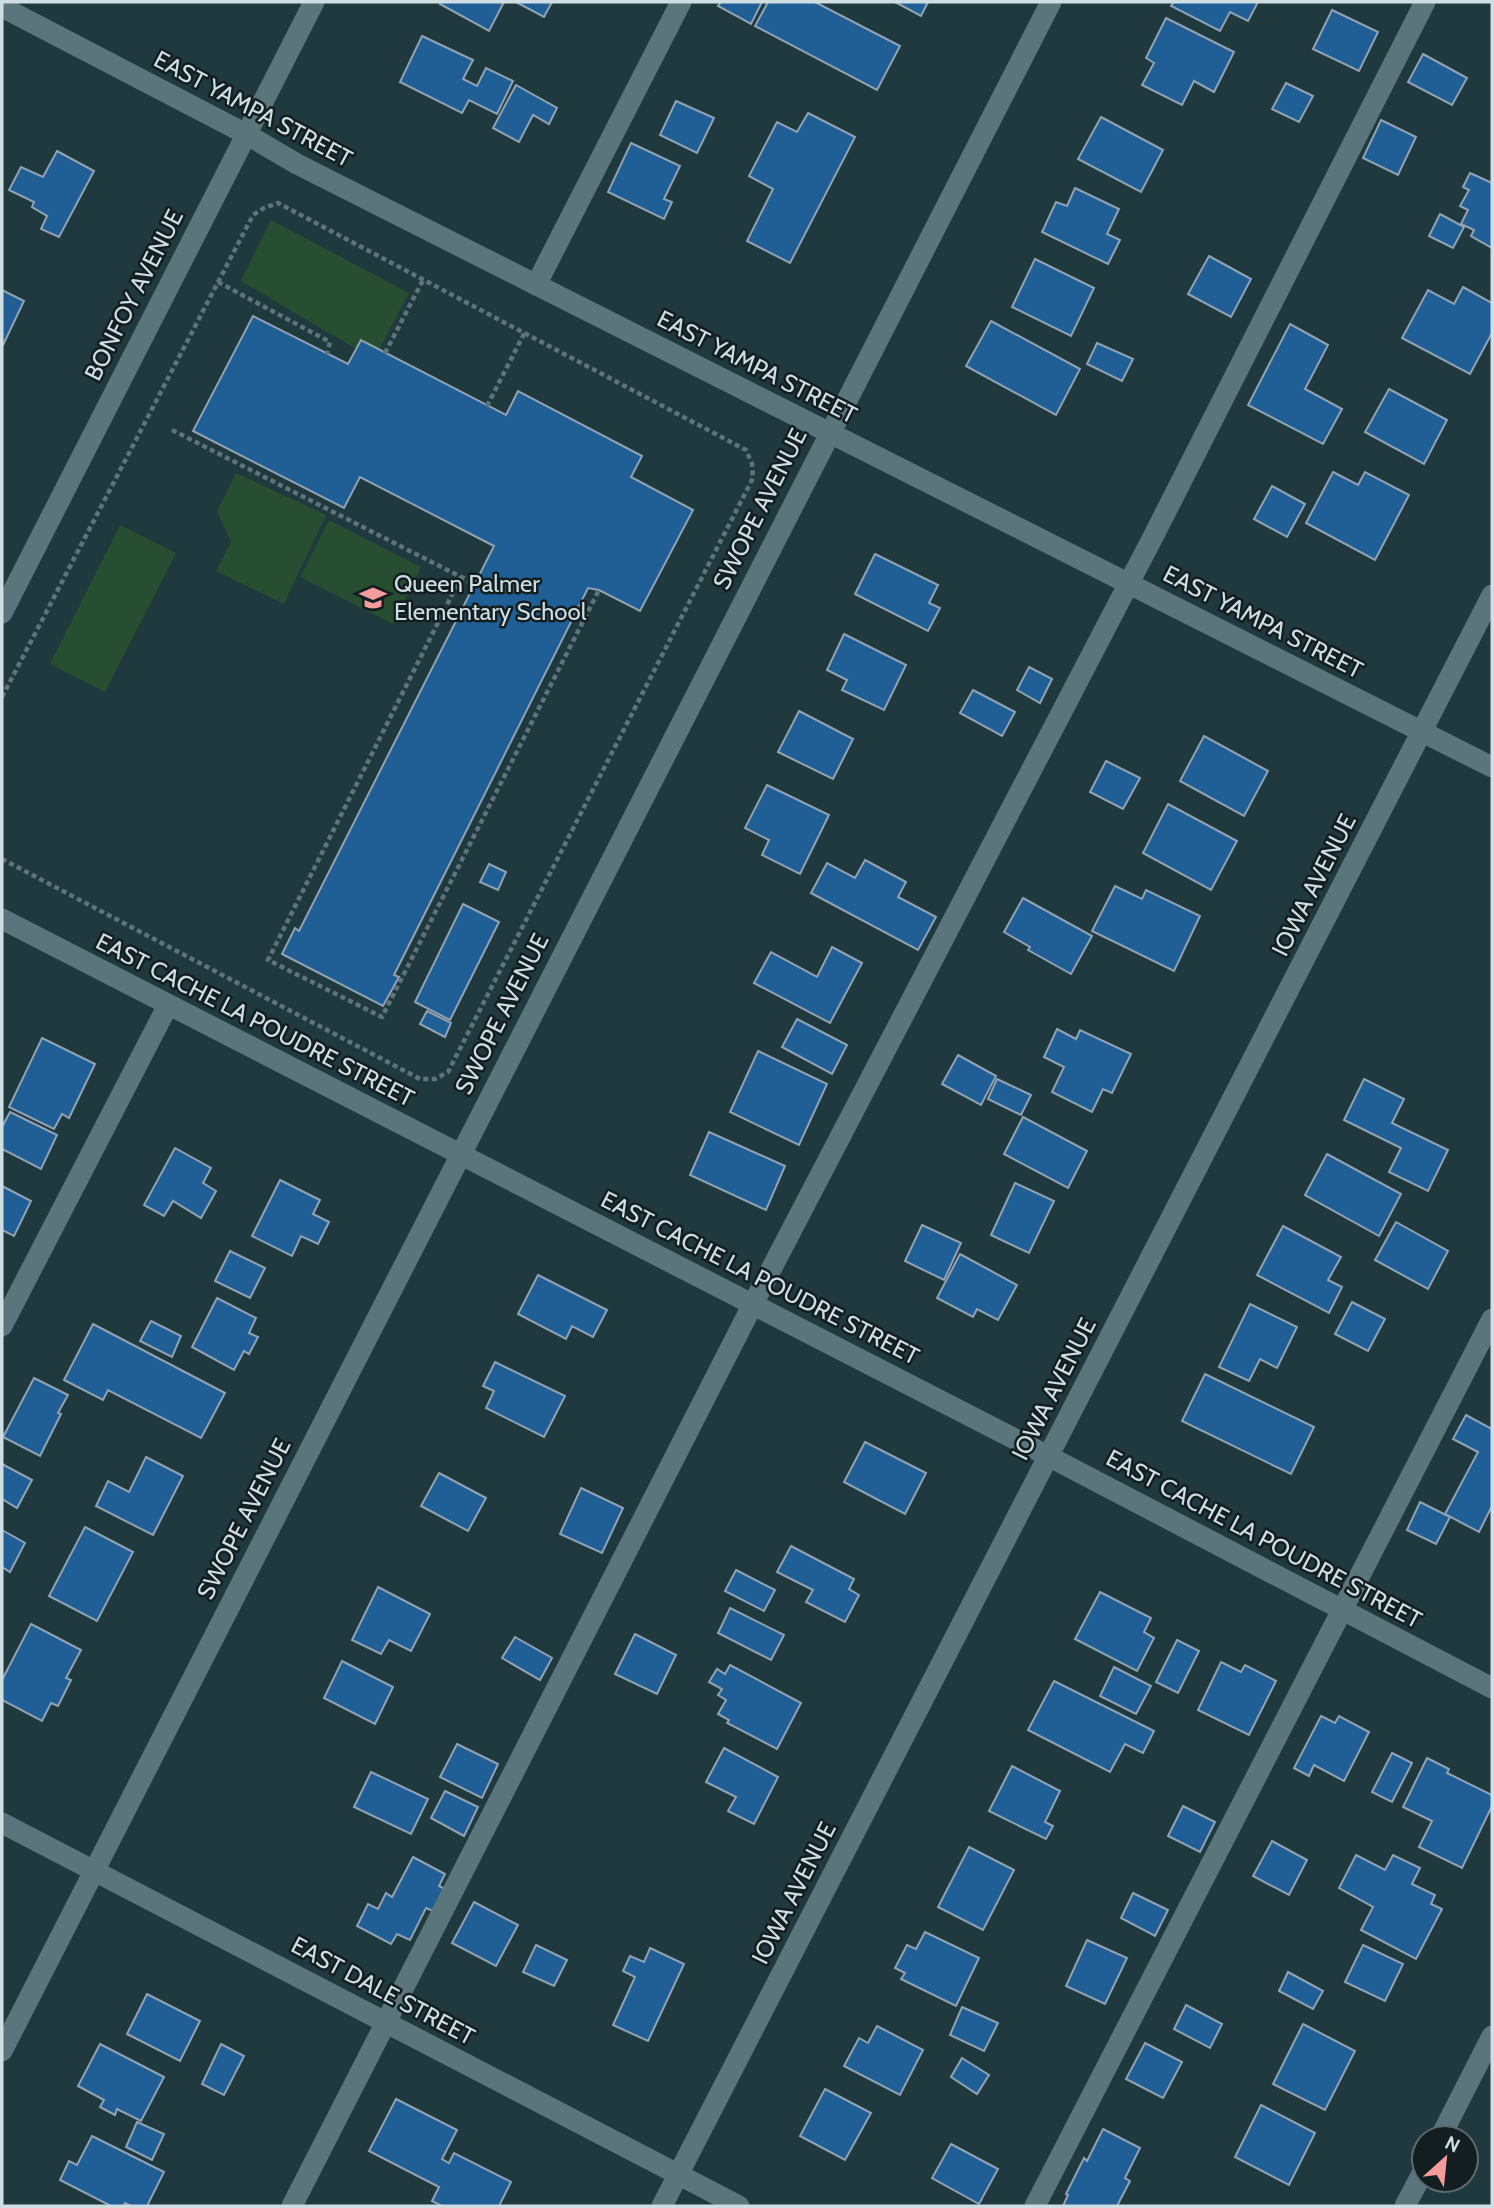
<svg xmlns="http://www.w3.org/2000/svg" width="1494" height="2208" font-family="Cabin,sans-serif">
<rect width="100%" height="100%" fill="#20393f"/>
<g fill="#274e31">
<polygon points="271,220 409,293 379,350 361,340 356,349 241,281"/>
<polygon points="236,473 326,515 284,604 216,571 231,542 217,511"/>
<polygon points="329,520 421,567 393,624 300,577"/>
<polygon points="120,525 176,553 105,692 50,664"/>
</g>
<g fill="#205f95" stroke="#91a2b4" stroke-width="2">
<polygon points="441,2 504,2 489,31 440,4"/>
<polygon points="516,2 552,2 544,17"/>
<polygon points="721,2 762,2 751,24 718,6"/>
<polygon points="768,2 815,2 900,46 877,90 755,26"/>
<polygon points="895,2 928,2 921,16"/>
<polygon points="1174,2 1258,2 1248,21 1230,12 1220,31 1171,6"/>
<polygon points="1332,10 1378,32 1359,71 1313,49"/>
<polygon points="1166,18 1234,52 1214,92 1194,81 1182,105 1142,85 1154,63 1146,58"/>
<polygon points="422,36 473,60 463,79 477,86 486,68 513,81 497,114 469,100 462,113 400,82"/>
<polygon points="1423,54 1467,78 1452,105 1408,82"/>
<polygon points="1286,83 1313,96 1299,122 1272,109"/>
<polygon points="516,85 557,108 549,124 533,115 519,142 493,128"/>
<polygon points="676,101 714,118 697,153 660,135"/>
<polygon points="808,113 855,137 790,263 747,241 773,189 749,176 777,122 797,132"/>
<polygon points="1101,117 1163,150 1141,192 1078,159"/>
<polygon points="1381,120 1416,137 1398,175 1363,158"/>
<polygon points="631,143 680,166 664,199 672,202 664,219 608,192"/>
<polygon points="57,151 94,171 59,237 41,229 47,216 32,207 34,202 9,190 21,167 43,177"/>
<polygon points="1470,173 1492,183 1492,248 1471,236 1474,230 1461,224 1468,210 1460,206 1469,190 1463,187"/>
<polygon points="1075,188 1119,209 1107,234 1120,240 1108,264 1042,232 1056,202 1067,206"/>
<polygon points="1440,214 1464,227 1453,248 1429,236"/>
<polygon points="1209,256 1251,279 1231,317 1188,294"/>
<polygon points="1035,259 1094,288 1071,336 1012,307"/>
<polygon points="1463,287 1492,303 1492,333 1470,374 1402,338 1428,290 1454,304"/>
<polygon points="2,290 24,301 3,345 2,344"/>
<polygon points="253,316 348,364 361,340 506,415 518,391 642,456 631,477 693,510 640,611 599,590 588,588 394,975 399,977 383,1006 282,954 295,928 299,931 494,546 360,477 344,508 193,431"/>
<polygon points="991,321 1080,369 1056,415 966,366"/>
<polygon points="1290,324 1328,345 1305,389 1342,409 1323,444 1248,405"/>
<polygon points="1097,343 1133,359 1122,381 1087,364"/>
<polygon points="1389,389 1447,420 1424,464 1365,432"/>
<polygon points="1333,472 1358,485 1365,472 1409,495 1375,560 1306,523"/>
<polygon points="1272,486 1305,504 1287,537 1254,519"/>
<polygon points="875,554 938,585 929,603 940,608 928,631 855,594"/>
<polygon points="844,634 906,665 884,710 842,690 847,680 827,670"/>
<polygon points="1029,667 1052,679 1040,703 1017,690"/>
<polygon points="973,690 1015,712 1002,736 960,713"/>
<polygon points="799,711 853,739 833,779 778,752"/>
<polygon points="1204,736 1268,771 1244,816 1180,781"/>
<polygon points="1106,761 1140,778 1123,809 1090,792"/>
<polygon points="767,785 829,815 800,874 762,855 769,840 745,828"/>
<polygon points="1168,804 1237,841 1211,890 1143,853"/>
<polygon points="865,860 906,882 898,897 936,917 918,950 811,893 827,863 855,878"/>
<polygon points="489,864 506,872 498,890 480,882"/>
<polygon points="1115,886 1142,899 1146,890 1200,916 1174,971 1092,931"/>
<polygon points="1023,898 1092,936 1071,974 1028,950 1030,947 1004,932"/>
<polygon points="463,904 499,922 450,1020 415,1002"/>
<polygon points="832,947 862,963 830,1023 754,983 771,952 817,977"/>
<polygon points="427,1011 451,1023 445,1037 420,1024"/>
<polygon points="797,1019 847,1045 832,1074 782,1047"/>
<polygon points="1057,1029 1076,1039 1080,1030 1131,1054 1112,1093 1103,1089 1092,1112 1052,1092 1064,1067 1044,1057"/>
<polygon points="42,1038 95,1064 69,1118 62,1114 54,1129 9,1107"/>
<polygon points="758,1051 827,1084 799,1145 730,1112"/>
<polygon points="958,1055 996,1076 981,1105 942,1084"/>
<polygon points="997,1079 1031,1095 1021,1115 988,1099"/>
<polygon points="1364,1079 1404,1099 1392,1123 1448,1150 1428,1191 1389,1172 1401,1148 1344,1120"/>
<polygon points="10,1112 57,1135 41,1169 2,1149 2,1127"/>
<polygon points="1023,1117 1087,1151 1068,1188 1004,1154"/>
<polygon points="709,1132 785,1166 766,1210 690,1175"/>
<polygon points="175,1148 211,1168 203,1183 216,1191 201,1218 173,1201 164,1216 144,1205"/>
<polygon points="1327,1154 1401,1194 1379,1236 1305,1195"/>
<polygon points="280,1180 320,1200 313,1214 329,1222 318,1244 301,1236 292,1256 252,1236"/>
<polygon points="1015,1183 1054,1201 1029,1253 991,1235"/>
<polygon points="2,1186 31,1201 14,1236 2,1230"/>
<polygon points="1396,1222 1448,1251 1428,1289 1375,1260"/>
<polygon points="922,1225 961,1243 944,1280 905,1261"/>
<polygon points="1283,1226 1341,1257 1328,1280 1342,1287 1329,1313 1257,1275"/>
<polygon points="230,1251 265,1268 250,1298 215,1281"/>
<polygon points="960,1254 1017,1285 998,1320 977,1309 973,1317 937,1298"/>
<polygon points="538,1275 607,1310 593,1337 572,1326 566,1339 518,1314"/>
<polygon points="217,1298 256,1318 249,1333 258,1337 249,1354 244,1351 234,1370 192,1347"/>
<polygon points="1352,1302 1385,1319 1368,1351 1335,1334"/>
<polygon points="1250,1304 1297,1327 1277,1368 1260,1359 1249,1381 1219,1367"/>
<polygon points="151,1321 181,1336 172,1357 140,1341"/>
<polygon points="93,1324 225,1393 201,1438 108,1390 103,1400 64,1380"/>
<polygon points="495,1362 565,1396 544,1437 486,1408 494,1391 483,1386"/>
<polygon points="1205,1374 1314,1427 1291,1474 1182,1421"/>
<polygon points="34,1378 68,1395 58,1413 61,1414 40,1456 3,1437"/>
<polygon points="1466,1415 1492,1429 1492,1506 1479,1532 1445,1514 1478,1452 1453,1439"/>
<polygon points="865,1442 926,1473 905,1514 844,1482"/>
<polygon points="146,1457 183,1476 153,1535 96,1506 108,1481 129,1492"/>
<polygon points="2,1464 32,1480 17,1508 2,1499"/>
<polygon points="439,1473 486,1498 468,1531 421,1506"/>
<polygon points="581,1488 623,1508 602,1553 560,1534"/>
<polygon points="1420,1502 1450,1517 1436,1544 1407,1530"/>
<polygon points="85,1527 133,1552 97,1621 49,1596"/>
<polygon points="2,1530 25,1543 10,1572 2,1567"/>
<polygon points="791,1546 854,1579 849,1589 859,1595 845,1622 806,1602 813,1590 777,1572"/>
<polygon points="736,1570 775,1590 764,1611 725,1591"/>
<polygon points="378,1587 430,1614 411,1651 389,1640 381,1654 352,1640"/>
<polygon points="1100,1592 1151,1618 1144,1632 1154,1638 1137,1671 1075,1639"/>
<polygon points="730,1608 784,1635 771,1660 718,1633"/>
<polygon points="31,1624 81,1650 66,1678 71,1680 58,1706 51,1703 42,1721 2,1700 2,1680"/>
<polygon points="635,1634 676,1655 657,1694 615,1674"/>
<polygon points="515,1637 552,1658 540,1680 502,1658"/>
<polygon points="1177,1640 1199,1651 1178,1693 1156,1682"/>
<polygon points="342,1661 393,1687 375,1724 324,1698"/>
<polygon points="1221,1662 1241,1672 1245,1665 1276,1681 1249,1735 1198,1710"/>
<polygon points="730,1665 801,1703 777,1749 727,1723 729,1720 718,1714 726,1700 718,1695 722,1689 709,1682 717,1669 725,1674"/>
<polygon points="1114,1667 1151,1686 1136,1714 1100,1696"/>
<polygon points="1054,1681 1154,1731 1143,1753 1125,1744 1110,1772 1028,1730"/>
<polygon points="1321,1716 1335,1723 1339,1716 1369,1732 1344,1781 1314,1765 1309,1776 1294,1768"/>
<polygon points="457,1744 498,1764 482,1798 440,1777"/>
<polygon points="724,1748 778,1777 754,1824 728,1811 736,1797 706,1782"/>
<polygon points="1392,1753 1412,1763 1392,1802 1372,1792"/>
<polygon points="1427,1758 1449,1769 1447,1773 1492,1795 1492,1806 1462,1868 1419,1847 1432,1821 1403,1807"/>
<polygon points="1012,1766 1060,1791 1045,1822 1053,1826 1046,1839 989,1811"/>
<polygon points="371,1772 428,1799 411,1834 354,1807"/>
<polygon points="445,1791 478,1807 464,1836 431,1818"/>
<polygon points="1183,1806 1215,1822 1200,1852 1168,1836"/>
<polygon points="1272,1841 1307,1860 1289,1895 1253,1876"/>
<polygon points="969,1847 1014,1870 983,1930 938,1907"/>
<polygon points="1356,1855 1385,1870 1393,1855 1420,1868 1412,1884 1435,1895 1431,1904 1442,1909 1416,1959 1361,1930 1373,1907 1339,1888"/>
<polygon points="413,1857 445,1874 439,1886 445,1889 433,1911 426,1908 410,1940 397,1934 391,1944 357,1926 368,1904 378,1909 386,1893 392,1897"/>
<polygon points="1133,1893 1168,1910 1155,1936 1121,1918"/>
<polygon points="474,1902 518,1925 496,1966 452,1943"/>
<polygon points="925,1932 979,1958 956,2006 901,1979 905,1973 895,1968 907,1945 916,1949"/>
<polygon points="1087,1940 1127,1958 1105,2004 1066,1986"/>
<polygon points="536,1945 567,1960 554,1986 523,1972"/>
<polygon points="1363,1945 1403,1964 1385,2001 1345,1982"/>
<polygon points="650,1948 684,1964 648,2041 613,2025 635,1977 623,1971 630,1956 644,1962"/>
<polygon points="1288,1972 1323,1991 1313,2009 1279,1991"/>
<polygon points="147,1994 200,2021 180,2061 127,2034"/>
<polygon points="1186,2005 1222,2024 1210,2048 1174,2029"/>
<polygon points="962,2007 998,2023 984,2051 950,2035"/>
<polygon points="1303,2024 1355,2051 1325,2110 1273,2084"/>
<polygon points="877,2026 923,2050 900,2095 844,2066 859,2038 868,2043"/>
<polygon points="1145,2043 1182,2062 1163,2098 1126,2079"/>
<polygon points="100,2044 164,2077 141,2121 117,2109 115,2115 100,2107 104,2100 78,2086"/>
<polygon points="221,2044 244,2056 224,2095 202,2084"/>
<polygon points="962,2058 989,2075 977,2094 951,2077"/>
<polygon points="825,2089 871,2113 845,2160 800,2136"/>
<polygon points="396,2099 457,2130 442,2159 449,2163 454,2153 511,2182 499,2206 442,2206 432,2201 439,2187 369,2151"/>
<polygon points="1261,2105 1315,2133 1289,2185 1235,2157"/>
<polygon points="137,2122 164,2134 152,2160 126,2147"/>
<polygon points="1103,2129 1140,2148 1125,2178 1130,2181 1117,2206 1063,2206 1068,2195 1066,2194 1084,2158 1087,2161"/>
<polygon points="92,2136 164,2172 147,2206 131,2206 125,2203 124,2206 111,2206 60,2180 69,2161 77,2165"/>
<polygon points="951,2144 998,2169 979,2204 932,2178"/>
</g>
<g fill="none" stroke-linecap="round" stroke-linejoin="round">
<g stroke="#5f747a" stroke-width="4.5" stroke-dasharray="5 3.5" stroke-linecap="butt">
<polyline points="218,282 330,342 327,354"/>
<polyline points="385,353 423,280"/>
<polyline points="487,406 525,332"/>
<polyline points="172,430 475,584"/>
<polyline points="461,577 268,960 382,1017 599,590"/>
<polyline points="2,697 253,215 264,208 278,203 746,450 752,464 753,478 448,1072 435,1079 420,1079 2,859"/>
</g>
<g stroke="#5b757d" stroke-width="21">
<polyline points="536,285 681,2"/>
<polyline points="2,1326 168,1005"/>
<polyline points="292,2206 753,1304 1154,535 1425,2"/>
<polyline points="1035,2206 1492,1319"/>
</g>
<g stroke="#5b757d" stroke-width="21">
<polyline points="2,7 246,134 297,164 1492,767"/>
<polyline points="2,613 314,2"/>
<polyline points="2,1823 739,2206"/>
<polyline points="2,2051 1051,2"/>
<polyline points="1440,2138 1492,2036"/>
<polyline points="662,2206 1492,595"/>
<polyline points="1405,2206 1424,2170"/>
</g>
<polyline stroke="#5b757d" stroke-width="21" points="2,919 1048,1456 1492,1688"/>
</g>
<defs>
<g id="school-bare" transform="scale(2.1)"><path d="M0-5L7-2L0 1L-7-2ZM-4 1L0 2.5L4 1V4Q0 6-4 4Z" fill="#f59b9b" stroke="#131e21" stroke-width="2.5" paint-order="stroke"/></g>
</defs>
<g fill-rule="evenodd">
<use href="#school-bare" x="373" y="598"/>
</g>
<g text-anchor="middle" stroke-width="5" stroke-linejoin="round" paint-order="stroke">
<g font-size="24" fill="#cfdee2" stroke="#131e21">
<text transform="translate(253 109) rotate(28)" y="8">EAST YAMPA STREET</text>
<text transform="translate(134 295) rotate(-63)" y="8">BONFOY AVENUE</text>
<text transform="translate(757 367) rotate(27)" y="8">EAST YAMPA STREET</text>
<text transform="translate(760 509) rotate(-63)" y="8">SWOPE AVENUE</text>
<text transform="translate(1263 622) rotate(27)" y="8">EAST YAMPA STREET</text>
<text transform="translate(1314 885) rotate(-63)" y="8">IOWA AVENUE</text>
<text transform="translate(502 1014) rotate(-63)" y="8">SWOPE AVENUE</text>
<text transform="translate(255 1020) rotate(27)" y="8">EAST CACHE LA POUDRE STREET</text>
<text transform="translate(760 1278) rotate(27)" y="8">EAST CACHE LA POUDRE STREET</text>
<text transform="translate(1054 1389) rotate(-63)" y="8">IOWA AVENUE</text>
<text transform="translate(244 1519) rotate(-63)" y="8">SWOPE AVENUE</text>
<text transform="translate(1264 1539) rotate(28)" y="8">EAST CACHE LA POUDRE STREET</text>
<text transform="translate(794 1893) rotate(-63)" y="8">IOWA AVENUE</text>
<text transform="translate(383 1991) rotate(28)" y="8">EAST DALE STREET</text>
</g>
<g font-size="24" fill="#cfdee2" stroke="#131e21" text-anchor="start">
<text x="394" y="592">Queen Palmer<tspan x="394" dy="28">Elementary School</tspan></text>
</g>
</g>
<rect width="1494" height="2208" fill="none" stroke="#cfdee2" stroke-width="7"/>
<g transform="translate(1445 2159) rotate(27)"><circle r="33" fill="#131e21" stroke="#5e6b6e" stroke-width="2"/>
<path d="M0-5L12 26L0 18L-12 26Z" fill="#f59b9b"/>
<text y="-10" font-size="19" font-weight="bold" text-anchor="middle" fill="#cfdee2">N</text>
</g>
</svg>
